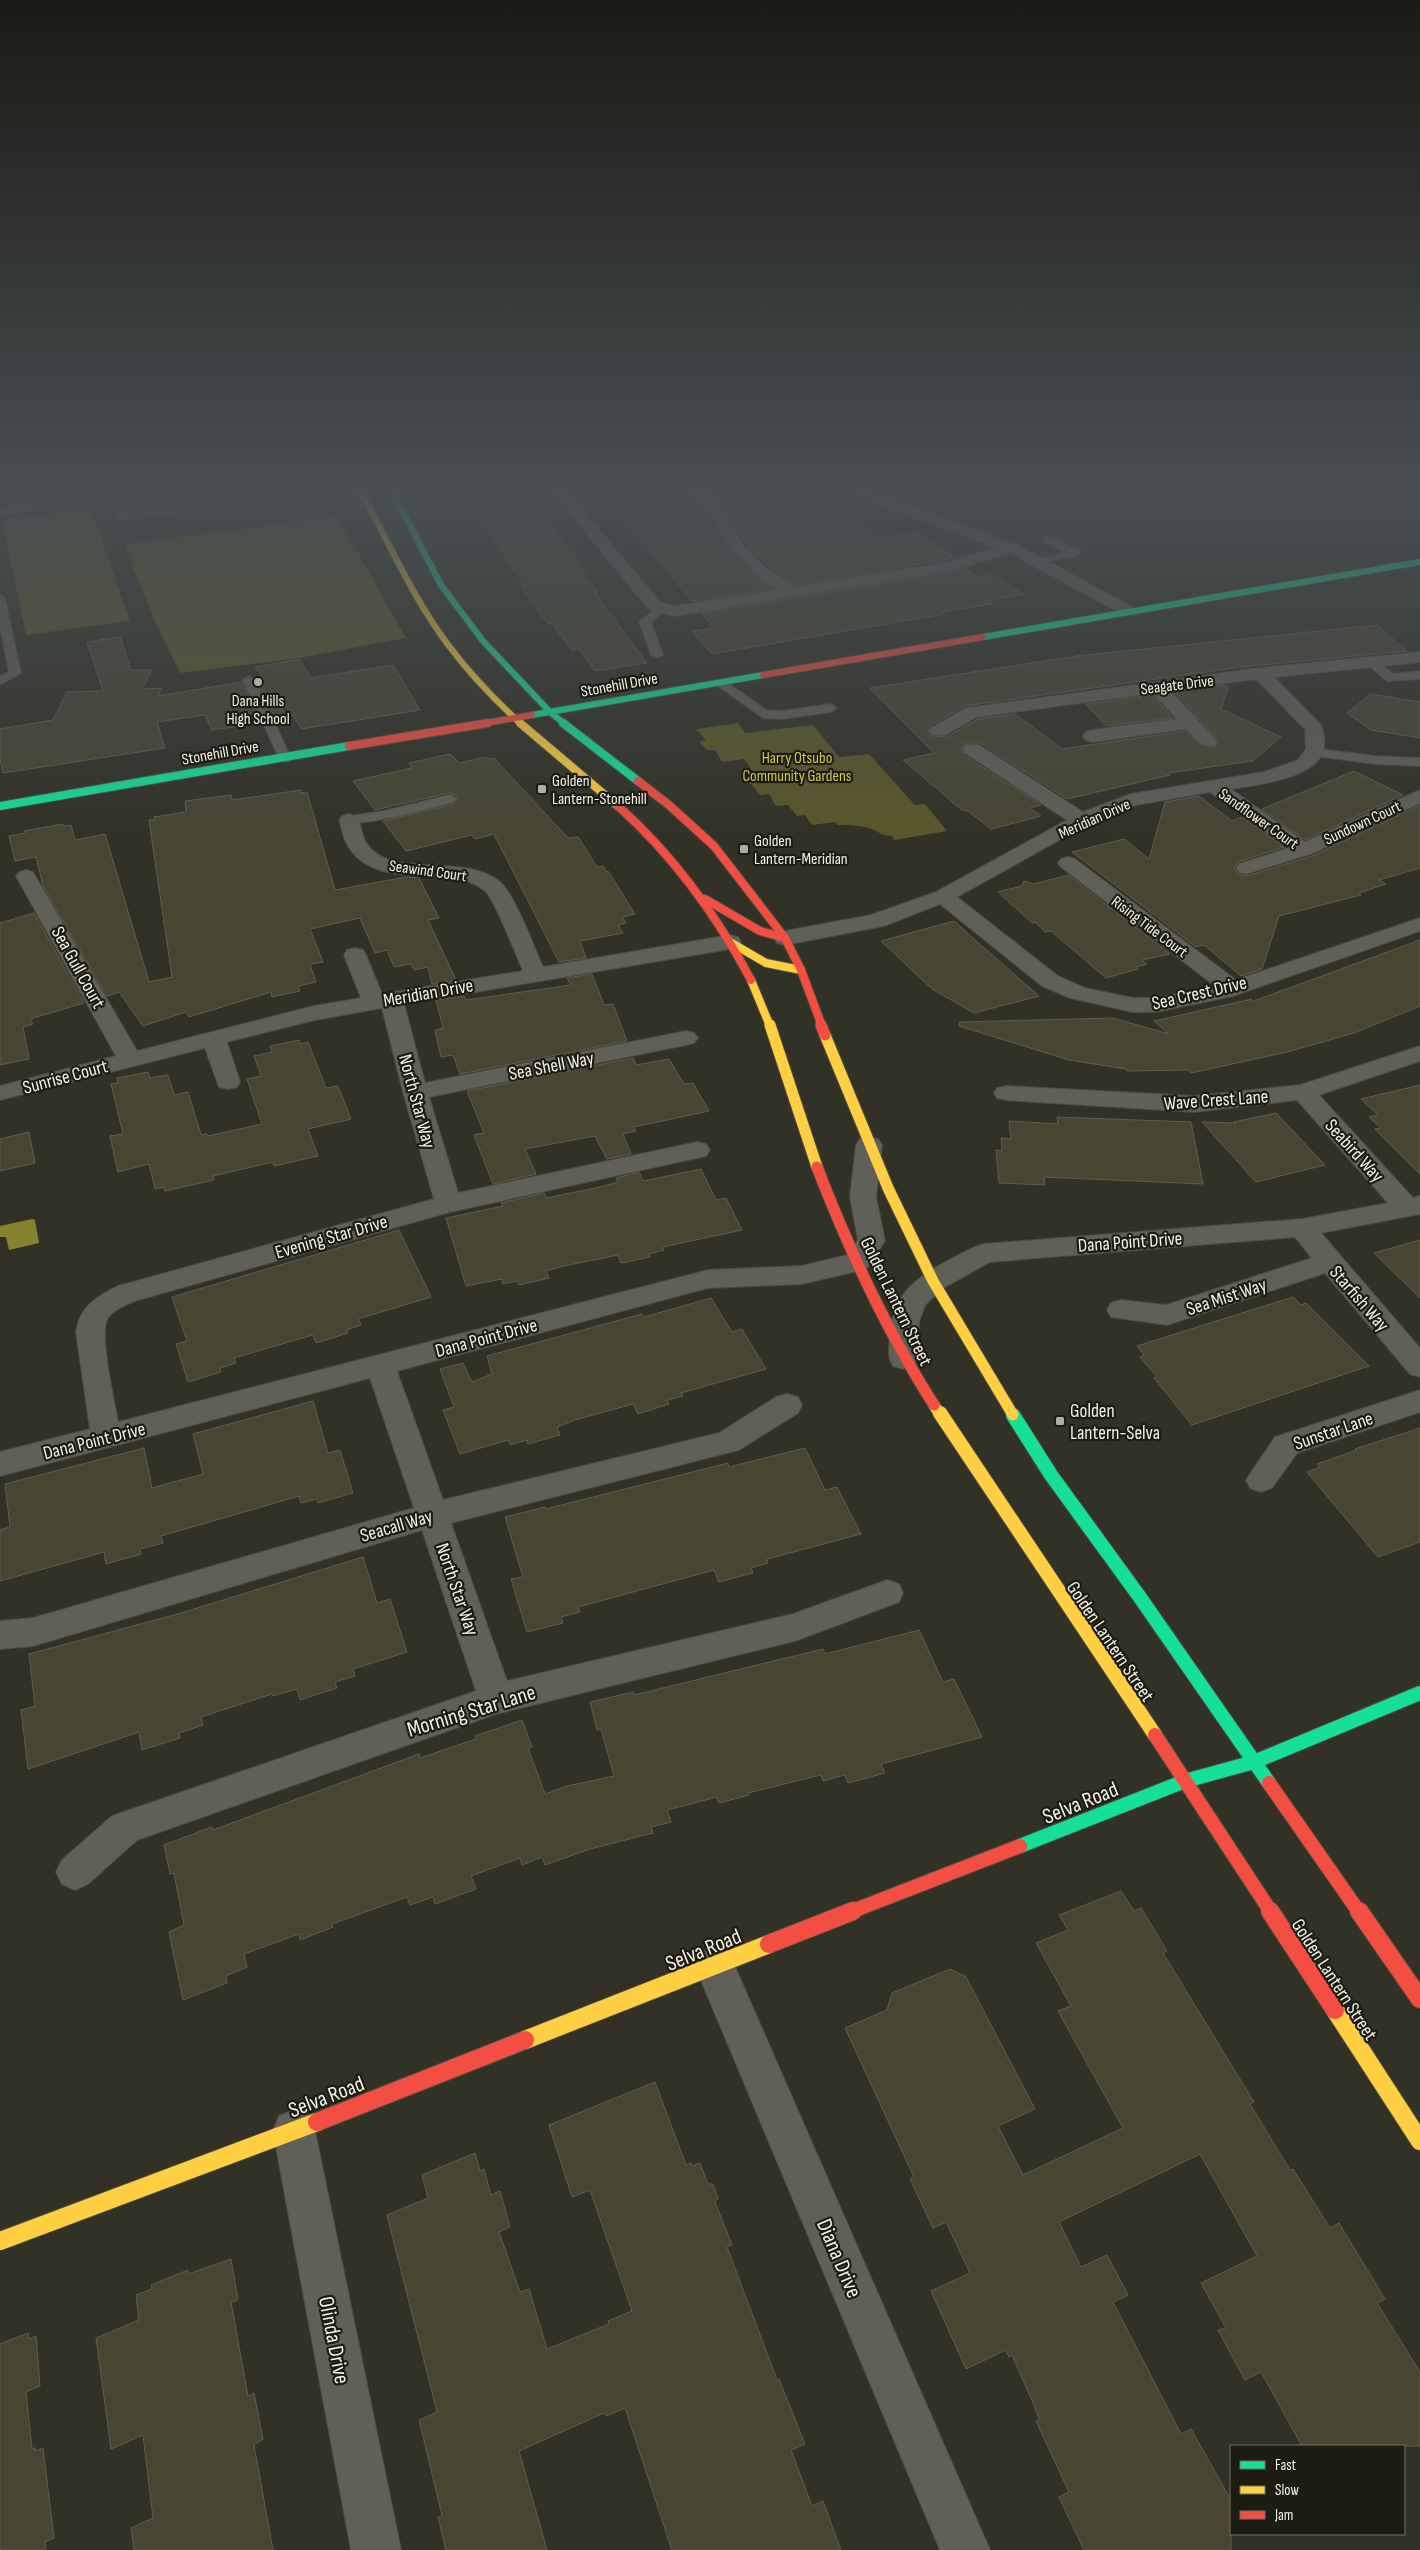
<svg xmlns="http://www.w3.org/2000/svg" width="1420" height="2550" font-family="'Sofia Sans Condensed',sans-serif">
<rect width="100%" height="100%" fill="#313126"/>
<g fill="#5a572a">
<polygon points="106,487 322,487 327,495 118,521"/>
<polygon points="91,508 130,621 26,635 2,520"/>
<polygon points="337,516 406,638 299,658 180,673 156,624 124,544"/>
<path d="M738 723 745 733 813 725 839 757 869 754 915 805 925 804 947 831 894 840 892 836C883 836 881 833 874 830 862 825 850 825 838 825L835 822 812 825 805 815 797 816 788 805 776 806 769 794 760 795 749 782 759 780 744 759 722 762 715 750H707L699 742 706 740 696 729Z"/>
</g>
<polygon fill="#87822f" points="32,1219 35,1220 39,1243 9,1250 6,1237 0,1237 0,1226"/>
<g fill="#474633" stroke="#5e5e54">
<polygon points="458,487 491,487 497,493 523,490 588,574 584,575 598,593 595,593 647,663 595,671 579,649 571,650 552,623 548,624 522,586 525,586"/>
<polygon points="602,487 680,487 714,523 731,551 761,581 772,589 692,601 605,496 609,495"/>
<polygon points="702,487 808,487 879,538 918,532 954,558 794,585 750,550 720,503"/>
<polygon points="966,568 979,578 992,575 1023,594 989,601 992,604 942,612 945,614 712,654 692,631 714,628 702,613 950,573"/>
<polygon points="1377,625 1407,651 1241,667 965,706 932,725 928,731 932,736 946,737 978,719 1015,714 1062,749 1185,731 1198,743 1210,747 1217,746 1218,740 1174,691 1225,685 1228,688 1221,709 1281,737 1253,761 1168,773 1170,775 1067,799 980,743 965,743 961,748 964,755 1041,805 1030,808 1041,816 991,829 968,811 962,810 903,760 934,753 870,688 1077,656"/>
<polygon points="120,637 131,670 152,670 142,689 161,688 158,696 242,682 261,723 212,730 205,715 157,722 165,748 3,773 0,760 0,729 53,720 67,692 103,691 87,642"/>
<polygon points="300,659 310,678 393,665 420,710 302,729 280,699 285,718 276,720 257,680 264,679 255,667"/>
<polygon points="1371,694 1420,702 1420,738 1371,730 1347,713"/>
<polygon points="1152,695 1173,718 1106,726 1086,704"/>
<polygon points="450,754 459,763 486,757 489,759 494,758 568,838 578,837 597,867 603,866 606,872 608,871 635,914 622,917 626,923 618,925 623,933 580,941 586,958 559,962 494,834 475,839 471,835 406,851 383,821 454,804 458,800 456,795 449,793 375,810 353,781 412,768 409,763"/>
<polygon points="1354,771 1403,795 1305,840 1262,809"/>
<polygon points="301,790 301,793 307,792 335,890 406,877 419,878 439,918 428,920 456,980 432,984 428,967 414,970 411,964 394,967 387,950 375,953 360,918 310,929 323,962 310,964 316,982 298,986 300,991 272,997 271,992 189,1017 186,1012 143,1026 119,992 107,996 43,886 36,857 15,861 9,836 25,833 24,831 63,824 64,826 71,825 75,840 105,834 149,982 172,977 149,820 155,820 154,817 186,812 185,801 231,795 232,800"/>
<polygon points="1199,796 1232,821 1242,817 1284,847 1238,862 1234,868 1238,874 1247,876 1312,856 1420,805 1420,868 1379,880 1386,884 1359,893 1361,895 1279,916 1262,969 1241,976 1204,945 1196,947 1072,852 1124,839 1149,859 1165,802"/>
<polygon points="1068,875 1170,954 1142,960 1147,964 1136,967 1138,969 1106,978 1051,931 1045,932 1035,922 1032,923 998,892 1022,886 1024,881 1034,884"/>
<polygon points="34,913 84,1003 30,1019 33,1024 23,1027 29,1059 0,1065 0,923"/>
<polygon points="954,921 975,940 1039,996 974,1013 932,989 881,941"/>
<polygon points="1420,940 1420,1006 1354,1033 1287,1052 1191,1073 1188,1070 1127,1071 1126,1069 1069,1060 959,1026 960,1022 1113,1018 1169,1034 1154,1021 1252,999 1251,1002"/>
<polygon points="592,974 604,1005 613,1004 627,1041 460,1074 453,1055 441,1057 435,1030 443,1028 436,1000 464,996 466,1000 571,985 567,978"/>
<polygon points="299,1040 301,1044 308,1042 326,1088 338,1086 351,1119 308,1129 318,1156 274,1166 273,1162 213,1176 214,1180 165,1191 164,1187 155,1189 149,1164 118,1172 110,1136 123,1134 111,1084 118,1083 117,1078 148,1072 150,1078 168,1075 174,1095 188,1092 201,1135 207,1134 208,1136 262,1124 247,1079 261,1076 254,1056 272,1052 270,1046"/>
<polygon points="633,1058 636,1065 669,1059 684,1084 693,1083 709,1111 634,1127 636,1131 623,1134 631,1154 607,1159 595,1136 525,1149 536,1174 493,1184 474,1135 484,1133 467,1091"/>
<polygon points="1420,1085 1420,1174 1375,1129 1381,1128 1369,1117 1378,1115 1361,1099"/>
<polygon points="1276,1113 1325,1165 1256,1182 1202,1122 1236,1123 1234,1122"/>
<polygon points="1057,1117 1191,1122 1203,1184 1044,1177 1045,1185 999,1183 996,1150 1002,1151 1001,1138 1011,1139 1009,1121 1058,1124"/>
<polygon points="29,1132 35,1163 0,1171 0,1139"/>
<polygon points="701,1169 716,1200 726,1198 742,1230 663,1247 664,1250 649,1254 650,1257 621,1263 618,1255 564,1266 546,1271 549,1278 519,1285 517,1281 503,1284 502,1279 466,1286 446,1218 503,1206 501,1203 544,1193 546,1198 600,1187 618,1182 616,1178 639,1172 643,1181"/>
<polygon points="399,1230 431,1297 358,1319 361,1325 346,1330 348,1333 316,1343 313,1335 234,1358 236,1363 220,1368 221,1372 188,1382 176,1344 187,1341 172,1297"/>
<polygon points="1420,1240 1420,1298 1374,1253"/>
<polygon points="1293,1297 1301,1305 1306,1303 1369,1366 1192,1425 1154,1378 1157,1377 1140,1357 1144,1355 1137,1346"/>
<polygon points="711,1298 732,1332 742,1329 766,1369 681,1393 683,1396 667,1400 669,1404 638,1414 633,1404 575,1420 557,1427 560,1435 528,1444 527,1440 510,1445 508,1440 460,1454 443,1410 454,1407 440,1369 463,1363 472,1382 492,1374 487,1356 642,1314 644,1317"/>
<polygon points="313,1401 328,1453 340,1450 353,1493 318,1503 317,1499 301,1503 299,1496 161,1536 163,1543 140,1549 141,1554 106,1564 104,1552 0,1581 0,1530 10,1527 5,1484 144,1448 152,1488 203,1474 193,1434"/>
<polygon points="1420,1428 1420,1542 1378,1557 1307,1472 1320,1467 1317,1464 1357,1450 1355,1449"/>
<polygon points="805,1448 825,1490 837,1487 861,1534 767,1559 768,1563 751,1568 753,1573 719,1582 714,1570 578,1607 580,1612 561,1617 563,1623 527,1632 511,1579 523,1577 505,1517 545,1507 546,1509 728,1463 729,1467"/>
<polygon points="363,1557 377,1603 390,1599 407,1652 353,1669 355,1676 335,1682 337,1688 300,1700 297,1689 273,1696 272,1694 201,1717 203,1725 179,1733 180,1738 142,1750 139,1732 28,1769 21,1710 35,1706 29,1654 181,1613"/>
<polygon points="919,1630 943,1682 954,1679 982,1737 881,1764 885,1773 848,1783 845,1775 823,1781 821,1775 748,1793 749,1795 719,1803 717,1797 667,1810 671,1822 651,1827 653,1833 590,1849 545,1865 542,1857 522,1865 520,1858 471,1876 476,1889 435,1904 433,1897 410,1905 407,1897 332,1924 333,1927 300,1940 299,1934 244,1954 247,1967 226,1976 227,1983 183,2000 169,1932 184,1925 174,1873 170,1874 164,1845 212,1827 213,1830 419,1754 420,1758 476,1739 475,1736 522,1720 532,1747 528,1748 545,1794 567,1786 614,1776 601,1729 597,1730 590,1702 633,1692 634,1695 823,1649 825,1654"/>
<polygon points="1121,1891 1134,1911 1141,1908 1167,1951 1163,1953 1254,2102 1250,2104 1290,2170 1293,2169 1330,2228 1339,2223 1385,2299 1377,2303 1420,2372 1420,2446 1302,2446 1261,2372 1245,2380 1218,2330 1226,2328 1201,2283 1257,2256 1200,2154 1059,2222 1081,2267 1107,2255 1128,2295 1113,2302 1181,2434 1191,2429 1231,2500 1231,2550 1084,2550 1059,2497 1069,2492 1036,2421 1039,2419 1034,2405 1012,2355 1009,2357 1006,2350 966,2369 931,2291 970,2273 946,2222 933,2228 910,2179 914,2177 845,2028 887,2010 892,1993 950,1969 966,1977 1035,2109 998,2126 1023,2175 1123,2128 1058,2011 1071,2006 1036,1943 1068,1930 1059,1915"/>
<polygon points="655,2082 686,2165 691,2163 692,2166 700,2163 708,2184 713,2184 718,2198 715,2202 732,2245 727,2247 777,2380 779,2379 805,2444 791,2450 812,2506 823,2501 841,2550 672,2550 625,2408 606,2416 604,2413 519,2451 547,2550 446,2550 438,2517 442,2515 419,2420 437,2412 387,2215 428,2198 422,2175 475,2153 480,2171 484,2169 491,2195 500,2191 510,2227 499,2232 520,2292 529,2289 547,2349 609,2324 608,2321 632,2311 590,2190 572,2197 549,2125"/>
<polygon points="231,2259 238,2300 231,2302 248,2396 254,2393 263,2439 254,2445 273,2550 134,2550 131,2528 153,2518 143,2435 111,2449 96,2338 139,2320 136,2295 152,2289 151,2285 188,2270 188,2274"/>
<polygon points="28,2333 29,2339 36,2336 40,2386 26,2392 32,2449 35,2448 35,2451 43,2448 54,2538 45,2542 46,2550 0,2550 0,2344"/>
</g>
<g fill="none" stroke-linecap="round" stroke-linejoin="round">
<g stroke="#4d4c43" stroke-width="2">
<g id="lane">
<polygon points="31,504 34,505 34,509 0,515 0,509"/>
<polygon points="1048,537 1080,551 1081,553 1076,556 1035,564 1035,560 1066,552 1044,542 1044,538"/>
<polygon points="0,595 5,598 21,673 0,685 0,676 9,672 0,626"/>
<polygon points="661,606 667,609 651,622 663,655 657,658 651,655 639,621"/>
<polygon points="1371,658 1394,674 1420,671 1420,679 1387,681 1367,664 1367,660"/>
<polygon points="249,676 255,680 291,758 290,761 285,762 279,758 243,680"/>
<polygon points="722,679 766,710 782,711 831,704 837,708 831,712 782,719 763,718 718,686 716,683"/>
<polygon points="1312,748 1375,756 1420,758 1420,766 1375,764 1308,755 1306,752 1308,749"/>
<path d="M449 795 454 796 456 799 454 802C437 806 352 831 342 820L349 816 384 811Z"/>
</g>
</g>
<g stroke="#4d4c43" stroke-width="2">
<g id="street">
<path d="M548 487H563L660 602 675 606 777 590 762 580 732 550 716 522 682 487C686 487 694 486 698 487 718 494 732 529 743 545 756 562 776 575 794 587L948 562 997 548C946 528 894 511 843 490L841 487H860L1017 545 1136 609 1138 612 1136 615H1124L1010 553 950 571 675 616 655 612 648 608Z"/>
<path d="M1420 652V662L1274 677 1320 724C1324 730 1324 736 1324 743 1326 778 1256 785 1231 789L1305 842 1420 790V803L1311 854 1246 874 1239 872 1236 868 1239 864 1288 848 1210 792 1136 805 1088 824 957 897 1058 976 1085 988 1133 998H1156L1215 986 1061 867 1058 863 1061 859 1068 857 1075 859 1236 980 1420 918V931L1233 996 1156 1012H1133L1070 998 1042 986 940 904 884 926 785 945 777 943 774 938 777 933 785 931 871 915 936 892 1067 820 965 753 963 749 965 745H979L1083 812 1131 794 1264 772 1298 760 1306 749 1305 729 1256 679 1170 690 1217 741 1215 745C1201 748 1195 738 1186 729L1092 742 1086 740 1083 736 1086 732 1092 730 1177 719 1153 693 977 717 945 735H933L930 731 933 727 966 708 1260 668Z"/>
<path d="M349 814 356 816C362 824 361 836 367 844 392 880 465 852 500 882 515 895 534 947 543 967L730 935 738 937 741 942 738 947 730 949 404 1004 425 1083 686 1031 694 1033 698 1038 694 1043 686 1045 429 1097 458 1193 697 1142 706 1144 710 1150 706 1156 697 1158 450 1212 138 1300C128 1304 114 1309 108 1318 98 1332 115 1403 118 1422L708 1270 802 1266 847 1255 858 1240 850 1197 856 1145 860 1139 869 1137 878 1139 882 1145 876 1197 885 1241 866 1269 802 1284 708 1288 397 1371 443 1500 719 1433 776 1397 787 1394 798 1397 802 1405 798 1413 739 1450 451 1523 507 1681 793 1614 887 1580 899 1584 903 1593 899 1602 795 1641 496 1714 137 1840 88 1884 75 1890 62 1884 56 1872 62 1860 112 1816 476 1691 422 1530 33 1646 0 1649V1621L33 1618 414 1508 370 1378 0 1476V1452L90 1429 76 1332C80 1306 96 1297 118 1286L434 1199 403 1092 382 1008 315 1020 227 1042 240 1082 237 1087 228 1089 219 1087 205 1048 0 1100V1086L116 1056 16 876 19 872 26 870 33 872 137 1051 314 1006 361 998 344 955 347 950 355 948 363 950 366 955 382 994 523 971C516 955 495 900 485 891 475 882 462 879 449 878 415 874 368 880 348 846 343 838 342 828 339 820L342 816Z"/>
<path d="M1420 1046V1061L1319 1095 1413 1198 1420 1196V1214L1321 1233 1420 1348V1377L1410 1374 1325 1273 1167 1325 1111 1317 1107 1310 1111 1303 1121 1300 1166 1305 1312 1258 1295 1237 990 1262 943 1288 925 1305 919 1322 917 1359 913 1366 903 1369 893 1366C887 1357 889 1348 890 1337 893 1294 914 1279 949 1260 961 1254 972 1247 984 1244L1302 1219 1388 1203 1297 1100 1194 1112 1006 1100 997 1098 994 1093 997 1088 1006 1086 1194 1096 1300 1085Z"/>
<polygon points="1420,1390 1420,1412 1297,1453 1272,1488 1261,1492 1250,1488 1246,1480 1275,1437"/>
<polygon points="715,1947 729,1953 990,2550 940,2550 695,1966 701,1953"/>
<polygon points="294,2110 309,2116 315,2131 401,2550 351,2550 273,2131 279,2116"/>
</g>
</g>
<g stroke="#4d4c43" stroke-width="8">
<g id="fast-far2">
<polyline points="390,487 441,585 483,641 551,713 565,724"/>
<polyline points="983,637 1420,562"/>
<polyline points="532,715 763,675"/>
</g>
</g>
<g stroke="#4d4c43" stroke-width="10">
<g id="fast-far1">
<polyline points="563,723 638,781"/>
<polyline points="0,806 349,746"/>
</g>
</g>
<g stroke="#4d4c43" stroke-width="16">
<g id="fast">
<polyline points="1013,1415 1051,1475 1139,1596 1269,1783"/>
<polyline points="1020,1846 1185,1781 1254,1762 1420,1693"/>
</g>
</g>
<g stroke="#4d4c43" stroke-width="8">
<path id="slow-far4" d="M358 487C388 540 412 597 449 646 470 674 495 700 521 724"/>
</g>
<g stroke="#4d4c43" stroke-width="10">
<g id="slow-far3">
<polyline points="520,723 618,806"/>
<polyline points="730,942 766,963 801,970"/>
<polyline points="751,980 770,1026"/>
</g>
</g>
<g stroke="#4d4c43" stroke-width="13">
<g id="slow-far2">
<polyline points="770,1025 817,1167"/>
<polyline points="825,1035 888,1188 933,1281 1013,1415"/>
<polyline points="934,1405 940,1415"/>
</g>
</g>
<g stroke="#4d4c43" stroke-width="16">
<polyline id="slow-far1" points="940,1413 1155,1735"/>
</g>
<g stroke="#4d4c43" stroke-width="20">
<g id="slow">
<polyline points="1335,2010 1420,2141"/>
<polyline points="525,2040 769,1944"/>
<polyline points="0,2241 317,2122"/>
</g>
</g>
<g stroke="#4d4c43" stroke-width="8">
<g id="jam-far4">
<polyline points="763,675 983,637"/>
<polyline points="480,724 532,715"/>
</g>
</g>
<g stroke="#4d4c43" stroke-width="10">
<g id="jam-far3">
<polyline points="349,746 488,723"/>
<polyline points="638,781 669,805 714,846 785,938 801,970 822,1026"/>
<path d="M618 806C674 856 716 914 751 980"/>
<polyline points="705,899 760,931 785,938"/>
</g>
</g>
<g stroke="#4d4c43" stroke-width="13">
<g id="jam-far2">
<polyline points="821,1025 825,1035"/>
<path d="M817 1167C849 1250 886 1330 934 1405"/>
</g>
</g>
<g stroke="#4d4c43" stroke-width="16">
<g id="jam-far1">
<polyline points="1155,1735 1271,1912"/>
<polyline points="1269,1783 1359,1912"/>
<polyline points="850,1912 1020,1846"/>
</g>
</g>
<g stroke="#4d4c43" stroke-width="20">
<g id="jam">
<polyline points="1270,1911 1335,2010"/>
<polyline points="1359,1911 1420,1999"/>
<polyline points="769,1944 853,1911"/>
<polyline points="317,2122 525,2040"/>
</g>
</g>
<use href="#lane" fill="#605f58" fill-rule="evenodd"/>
<use href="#street" fill="#605f58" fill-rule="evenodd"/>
<use href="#fast-far2" stroke="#16e098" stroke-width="6"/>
<use href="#fast-far1" stroke="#16e098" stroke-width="8"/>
<use href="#fast" stroke="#16e098" stroke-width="14"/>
<use href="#slow-far4" stroke="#ffcf43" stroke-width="6"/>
<use href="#slow-far3" stroke="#ffcf43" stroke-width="8"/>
<use href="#slow-far2" stroke="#ffcf43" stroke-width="11"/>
<use href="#slow-far1" stroke="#ffcf43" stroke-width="14"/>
<use href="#slow" stroke="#ffcf43" stroke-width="18"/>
<use href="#jam-far4" stroke="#f24e42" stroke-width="6"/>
<use href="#jam-far3" stroke="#f24e42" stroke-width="8"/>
<use href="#jam-far2" stroke="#f24e42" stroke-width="11"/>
<use href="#jam-far1" stroke="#f24e42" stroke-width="14"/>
<use href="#jam" stroke="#f24e42" stroke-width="18"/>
</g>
<linearGradient id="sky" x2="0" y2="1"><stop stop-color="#1b1b15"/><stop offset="0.58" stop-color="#484e52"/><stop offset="1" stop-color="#484e52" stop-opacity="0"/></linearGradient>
<rect width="1420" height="844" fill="url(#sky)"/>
<g fill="#afaea3" stroke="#1d1c13" stroke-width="2">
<circle cx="258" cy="682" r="5"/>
<rect x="537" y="784" width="10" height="10" rx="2.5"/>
<rect x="739" y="844" width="10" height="10" rx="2.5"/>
<rect x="1055" y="1416" width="10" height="10" rx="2.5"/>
</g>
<g text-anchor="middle" stroke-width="4.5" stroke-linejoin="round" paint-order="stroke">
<g font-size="16" fill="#f3f2e6" stroke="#1d1c13">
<text transform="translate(619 684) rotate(-10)" y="6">Stonehill Drive</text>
<text transform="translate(1177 684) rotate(-7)" y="6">Seagate Drive</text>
<text transform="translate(220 752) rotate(-10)" y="6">Stonehill Drive</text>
<text transform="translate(1094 818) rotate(-24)" y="6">Meridian Drive</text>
<text transform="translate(1259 818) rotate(35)" y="6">Sandflower Court</text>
<text transform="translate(1362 822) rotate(-25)" y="6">Sundown Court</text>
<text transform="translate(428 870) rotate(8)" y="6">Seawind Court</text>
<text transform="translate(1150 926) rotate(37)" y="6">Rising Tide Court</text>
</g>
<g font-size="16" fill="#f3f2e6" stroke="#1d1c13" text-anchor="start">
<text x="258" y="706" text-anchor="middle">Dana Hills<tspan x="258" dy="18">High School</tspan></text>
<text x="552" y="786">Golden<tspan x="552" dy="18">Lantern-Stonehill</tspan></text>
<text x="754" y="846">Golden<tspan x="754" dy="18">Lantern-Meridian</tspan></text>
</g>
<g font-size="16" fill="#d1c951" stroke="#1d1c13">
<text x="797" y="763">Harry Otsubo<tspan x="797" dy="18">Community Gardens</tspan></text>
</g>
<g font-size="19" fill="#f3f2e6" stroke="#1d1c13">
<text transform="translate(79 967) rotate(61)" y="7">Sea Gull Court</text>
<text transform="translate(428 992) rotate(-10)" y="7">Meridian Drive</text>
<text transform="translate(1199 992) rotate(-13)" y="7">Sea Crest Drive</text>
<text transform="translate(551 1065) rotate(-11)" y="7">Sea Shell Way</text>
<text transform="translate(65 1076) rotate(-15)" y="7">Sunrise Court</text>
<text transform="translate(1216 1099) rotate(-4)" y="7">Wave Crest Lane</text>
<text transform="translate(418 1101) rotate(75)" y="7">North Star Way</text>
<text transform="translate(1355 1150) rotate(48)" y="7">Seabird Way</text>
<text transform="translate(331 1236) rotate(-16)" y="7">Evening Star Drive</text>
<text transform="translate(1130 1241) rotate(-4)" y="7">Dana Point Drive</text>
<text transform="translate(1226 1296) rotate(-18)" y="7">Sea Mist Way</text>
<text transform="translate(1360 1298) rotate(49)" y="7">Starfish Way</text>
<text transform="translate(897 1301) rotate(64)" y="7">Golden Lantern Street</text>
<text transform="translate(486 1337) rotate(-15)" y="7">Dana Point Drive</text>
<text transform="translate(1333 1430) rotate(-19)" y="7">Sunstar Lane</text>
<text transform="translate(94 1440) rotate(-14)" y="7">Dana Point Drive</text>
<text transform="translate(396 1525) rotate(-16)" y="7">Seacall Way</text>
<text transform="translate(458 1589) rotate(71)" y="7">North Star Way</text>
<text transform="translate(1111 1641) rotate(56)" y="7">Golden Lantern Street</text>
<text transform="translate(1335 1979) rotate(57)" y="7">Golden Lantern Street</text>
</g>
<g font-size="19" fill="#f3f2e6" stroke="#1d1c13" text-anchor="start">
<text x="1070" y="1417">Golden<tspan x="1070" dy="22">Lantern-Selva</tspan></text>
</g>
<g font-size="22" fill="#f3f2e6" stroke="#1d1c13">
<text transform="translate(471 1710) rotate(-17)" y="8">Morning Star Lane</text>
<text transform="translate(1080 1802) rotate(-22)" y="8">Selva Road</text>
<text transform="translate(703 1949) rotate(-22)" y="8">Selva Road</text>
<text transform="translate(326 2096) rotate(-21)" y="8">Selva Road</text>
<text transform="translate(840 2258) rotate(67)" y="8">Diana Drive</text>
<text transform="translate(335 2340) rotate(79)" y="8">Olinda Drive</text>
</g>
</g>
<rect x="1230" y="2445" width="175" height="90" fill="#1d1c13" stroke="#737267"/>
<rect x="1240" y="2461" width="25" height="8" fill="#16e098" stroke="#737267"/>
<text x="1275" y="2470" font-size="15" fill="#f3f2e6">Fast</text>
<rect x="1240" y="2486" width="25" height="8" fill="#ffcf43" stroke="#737267"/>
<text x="1275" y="2495" font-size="15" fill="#f3f2e6">Slow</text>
<rect x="1240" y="2511" width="25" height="8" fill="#f24e42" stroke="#737267"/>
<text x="1275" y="2520" font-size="15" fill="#f3f2e6">Jam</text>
</svg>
